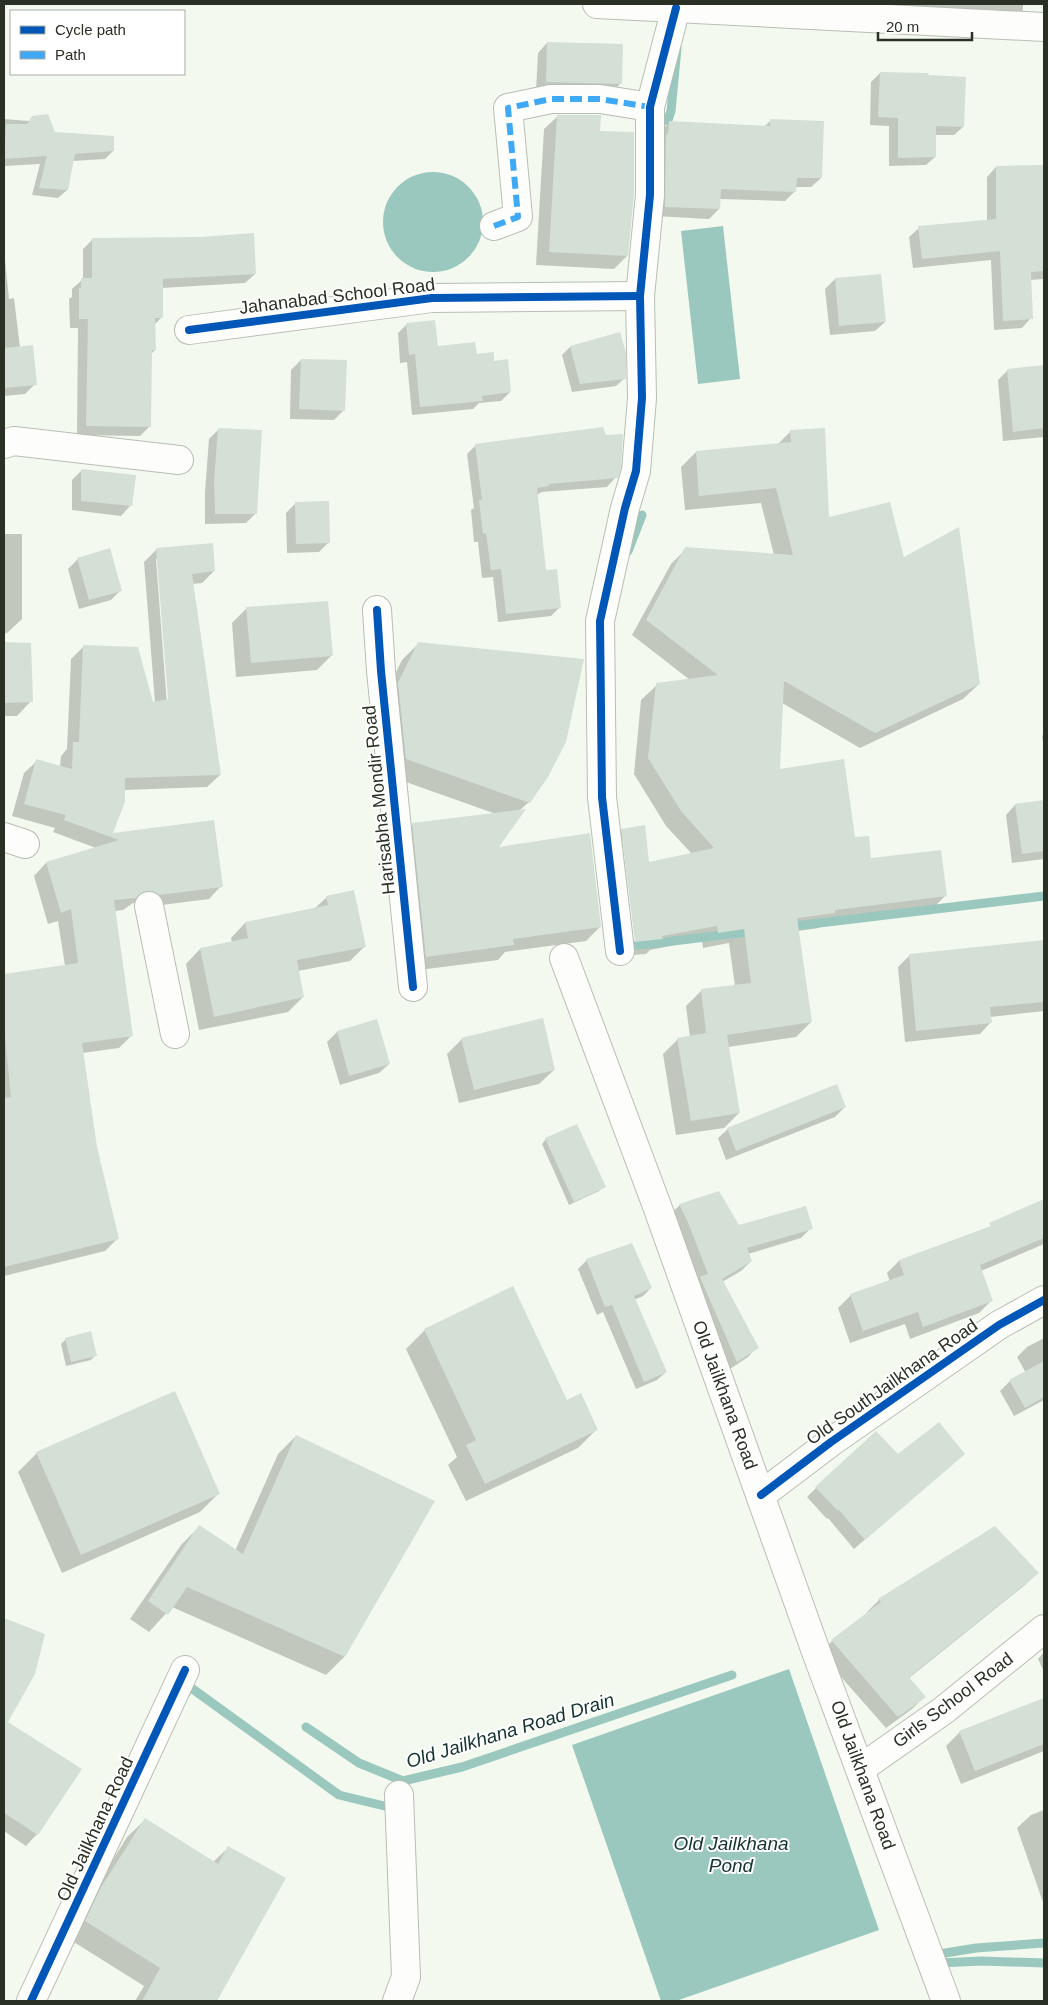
<svg xmlns="http://www.w3.org/2000/svg" width="1048" height="2005" font-family="Arial,sans-serif">
<rect width="100%" height="100%" fill="#f3f9ee"/>
<g fill="#9ac8be">
<circle cx="433" cy="222" r="50"/>
<polygon points="723,226 740,379 698,384 681,231"/>
<polygon points="789,1669 879,1930 676,2001 661,2001 572,1745"/>
</g>
<g fill="#0003" fill-rule="evenodd">
<polygon points="737,4 1023,4 1023,10 1013,20"/>
<polygon points="547,43 620,84 611,93 536,91 538,53"/>
<polygon points="880,73 963,127 954,135 935,135 935,157 926,165 889,166 889,126 870,125 871,82"/>
<polygon points="558,116 598,132 627,256 614,269 536,265 544,129"/>
<polygon points="33,117 55,133 113,151 105,159 72,161 67,190 58,198 32,195 40,164 4,166 4,119 29,121"/>
<polygon points="770,121 821,178 811,187 795,187 795,191 785,201 720,199 719,209 709,219 655,216 659,132 669,123 764,127"/>
<polygon points="996,167 1044,177 1044,279 1030,280 1031,318 1022,328 994,330 991,260 913,268 909,237 919,228 987,221 987,177"/>
<polygon points="93,239 255,274 245,283 162,288 162,317 154,325 155,350 151,354 150,426 140,436 77,435 78,328 70,328 69,299 72,297 72,289 83,279 83,249"/>
<polygon points="4,259 5,259 9,299 14,298 20,348 35,384 25,394 4,396"/>
<polygon points="835,279 885,322 875,331 830,335 825,289"/>
<polygon points="407,324 437,348 476,355 493,362 510,392 501,401 479,403 473,409 412,415 407,362 400,363 398,333"/>
<polygon points="570,347 625,378 616,386 572,392 562,355"/>
<polygon points="301,360 344,410 334,420 290,419 291,370"/>
<polygon points="1044,367 1044,437 1003,441 998,380 1008,370"/>
<polygon points="219,429 256,513 246,523 205,524 205,492 209,439"/>
<path d="M791 431 828 518 903 559 979 684 963 699 860 748 782 703 778 770 854 838 870 860 945 896 930 911 823 924 819 928 798 931 811 1022 796 1037 728 1047 739 1113 724 1128 676 1135 663 1054 678 1039 690 1037 686 1006 701 991 735 986 729 943 703 948 702 940 650 950 646 954 620 956 607 845 622 830 648 864 692 854 666 826 634 774 641 700 657 685 690 680 632 635 671 564 686 549 774 555 761 503 685 510 681 467 696 452 777 445ZM622 841H624L637 948H634Z"/>
<polygon points="605,437 616,477 607,487 542,492 536,495 545,572 560,607 551,616 498,622 493,577 482,578 478,542 474,542 471,510 474,508 467,454 476,445"/>
<polygon points="82,470 134,476 130,506 121,516 72,510 72,480"/>
<polygon points="296,503 329,542 319,552 287,553 286,513"/>
<polygon points="4,534 22,534 22,619 7,633 4,634"/>
<path d="M157 549 214 571 202 583 192 584 220 775 207 787 124 790 111 834 221 886 209 899 146 907 141 903H133L123 910 115 911 132 1035 119 1048 82 1053 96 1147 117 1239 105 1251 4 1276V975L65 966 58 921 48 924 34 876 46 863 96 848 53 832 55 828 12 816 24 773 37 761 60 767 61 756 67 749 71 659 84 646 152 703 155 702 144 562ZM156 559H158L170 705H167Z"/>
<polygon points="78,559 121,590 111,600 79,609 68,569"/>
<polygon points="247,608 331,656 317,670 236,677 232,623"/>
<polygon points="4,643 30,644 31,701 17,716 4,716"/>
<polygon points="419,643 529,802 520,810 496,848 600,927 586,941 505,952 498,960 411,971 398,839 413,824 496,814 389,776 382,701 402,660"/>
<polygon points="1044,734 1044,749 1042,736"/>
<polygon points="1044,801 1044,859 1012,863 1006,815 1015,805"/>
<polygon points="327,897 365,946 350,961 298,971 303,997 288,1012 199,1030 186,964 200,949 232,943 231,938 245,923 314,909"/>
<polygon points="1044,942 1044,1011 990,1017 991,1022 980,1034 905,1042 898,967 909,956"/>
<polygon points="377,1021 389,1064 379,1073 340,1085 327,1042 337,1032"/>
<polygon points="462,1039 554,1070 539,1084 459,1103 447,1054"/>
<polygon points="845,1107 835,1117 726,1160 718,1138 728,1129"/>
<polygon points="546,1139 604,1187 599,1191 569,1205 542,1144"/>
<polygon points="680,1205 738,1227 811,1228 801,1238 748,1254 751,1261 741,1271 722,1282 757,1347 748,1357 727,1371 670,1214"/>
<polygon points="1044,1221 1044,1244 981,1271 992,1300 979,1313 910,1339 905,1324 850,1343 838,1308 851,1295 890,1282 887,1273 899,1261 983,1230"/>
<polygon points="587,1260 651,1288 643,1296 634,1300 666,1372 657,1380 636,1389 603,1312 597,1315 578,1269"/>
<polygon points="425,1330 566,1402 597,1429 578,1448 466,1501 448,1465 457,1457 406,1349"/>
<polygon points="1044,1338 1044,1400 1014,1416 1000,1391 1010,1381 1026,1373 1017,1357 1027,1347"/>
<polygon points="66,1339 96,1355 91,1360 66,1366 61,1344"/>
<polygon points="296,1436 433,1502 344,1657 326,1675 172,1607 149,1632 130,1619 181,1545 199,1527 235,1551 278,1454"/>
<polygon points="37,1453 218,1494 200,1512 62,1573 18,1472"/>
<polygon points="898,1456 953,1463 854,1549 828,1518 827,1519 807,1497 816,1488"/>
<polygon points="995,1527 1037,1573 1025,1585 909,1678 924,1697 912,1709 886,1728 820,1653 832,1641 868,1613 867,1612 879,1600"/>
<polygon points="6,1620 7,1723 80,1770 37,1834 26,1846 4,1831 4,1623"/>
<polygon points="1044,1652 1044,1672 1038,1659"/>
<polygon points="1044,1699 1044,1751 961,1784 946,1746 960,1732"/>
<polygon points="1044,1810 1044,1905 1017,1828 1031,1815"/>
<polygon points="145,1820 213,1862 228,1848 284,1878 215,2001 135,2001 144,1986 69,1939 83,1908 127,1837"/>
</g>
<g fill="none" stroke-linecap="round" stroke-linejoin="round">
<g stroke="#9ac8be" stroke-width="9">
<polyline points="659,127 660,121 668,120 671,111 677,48"/>
<polyline points="628,551 642,515"/>
<polyline points="786,927 1044,896"/>
<polyline points="623,947 756,931"/>
<polyline points="186,1693 190,1687 339,1795 397,1809"/>
<polyline points="306,1727 359,1763 403,1781 462,1767 732,1675"/>
<polyline points="933,1955 976,1948 1044,1943"/>
<polyline points="942,1969 940,1963 981,1961 1044,1963"/>
</g>
</g>
<g fill="#d4e0d5">
<polygon points="547,42 623,44 622,84 546,82"/>
<polygon points="880,72 929,73 928,75 966,77 964,127 936,126 936,157 898,158 898,118 878,117"/>
<polygon points="48,114 55,132 114,136 114,151 75,154 68,190 39,188 47,156 4,159 6,124 27,124 32,116"/>
<polygon points="557,115 601,115 600,131 634,132 634,194 628,256 549,252"/>
<polygon points="770,119 824,121 822,178 797,178 796,192 721,189 720,209 665,207 666,134 668,134 669,121 770,126"/>
<polygon points="1044,165 1044,271 1031,272 1033,319 1003,321 1000,251 922,259 918,226 996,219 996,166"/>
<polygon points="254,233 256,274 163,279 163,318 155,318 156,350 152,350 151,427 86,426 88,319 79,319 79,288 81,288 81,278 92,278 92,238 200,237"/>
<polygon points="881,274 886,322 839,326 835,278"/>
<polygon points="435,320 438,346 475,342 477,354 494,352 494,361 508,359 511,392 482,396 483,401 420,407 415,354 409,355 406,323"/>
<polygon points="620,332 626,353 626,379 580,384 570,346"/>
<polygon points="33,345 37,385 4,388 4,348"/>
<polygon points="301,359 347,360 345,411 299,409"/>
<polygon points="1044,365 1044,428 1013,432 1007,369"/>
<polygon points="603,427 606,435 623,434 621,468 618,478 549,484 549,486 537,488 546,570 557,569 561,608 506,614 501,569 491,570 486,533 483,534 479,500 482,500 475,444"/>
<polygon points="218,428 262,430 257,514 215,514 214,481"/>
<polygon points="825,428 829,517 890,502 904,557 959,527 980,684 875,733 784,681 780,769 844,759 855,837 869,836 871,858 941,850 947,896 835,910 835,913 797,918 812,1022 727,1035 740,1113 691,1121 677,1038 706,1033 701,989 751,983 744,929 718,933 717,926 662,936 663,939 635,942 621,829 645,825 649,862 714,848 681,811 648,758 656,683 718,675 646,620 685,547 793,555 776,488 699,496 696,451 791,442 790,430"/>
<polygon points="81,469 136,475 132,506 81,501"/>
<polygon points="329,501 330,543 296,544 295,502"/>
<polygon points="213,543 215,571 192,574 221,775 125,778 125,802 113,833 214,820 223,887 159,895 153,891 146,891 136,898 114,900 133,1036 82,1043 97,1147 119,1239 4,1267 4,1098 11,1097 4,1027 4,974 78,963 71,909 61,913 46,862 119,840 64,820 66,815 24,804 36,759 72,769 73,742 79,742 83,645 138,647 153,702 168,699 156,548"/>
<polygon points="110,548 122,591 89,600 77,558"/>
<polygon points="328,601 333,656 251,663 246,607"/>
<polygon points="4,642 31,643 33,702 4,703"/>
<polygon points="418,642 584,659 566,742 548,777 530,803 406,759 398,683"/>
<polygon points="1044,800 1044,851 1022,854 1015,804"/>
<polygon points="526,809 499,847 590,833 601,927 513,939 514,945 426,957 412,823"/>
<polygon points="354,890 366,947 297,960 304,997 214,1017 200,948 248,938 245,922 328,905 326,896"/>
<polygon points="1044,940 1044,1002 990,1007 992,1023 916,1031 909,954"/>
<polygon points="543,1018 555,1070 474,1090 461,1038"/>
<polygon points="377,1019 390,1064 349,1076 337,1031"/>
<polygon points="837,1084 846,1107 736,1151 727,1128"/>
<polygon points="577,1124 606,1187 574,1202 545,1138"/>
<polygon points="719,1191 739,1225 806,1206 813,1229 747,1248 752,1261 722,1279 759,1348 737,1362 700,1277 708,1274 687,1220 679,1204"/>
<polygon points="1044,1199 1044,1238 980,1265 993,1301 923,1327 918,1312 863,1331 850,1294 904,1275 899,1260 991,1226 989,1223"/>
<polygon points="632,1243 652,1288 634,1296 667,1372 644,1382 612,1305 605,1307 586,1259"/>
<polygon points="513,1286 567,1400 581,1393 598,1430 485,1484 466,1445 476,1440 424,1329"/>
<polygon points="91,1331 97,1356 71,1362 65,1338"/>
<polygon points="1044,1361 1044,1397 1025,1408 1009,1380"/>
<polygon points="175,1391 220,1494 81,1555 36,1452"/>
<polygon points="939,1422 965,1454 865,1540 839,1510 838,1511 815,1487 876,1431 898,1454"/>
<polygon points="296,1435 435,1501 345,1657 187,1587 168,1615 148,1601 199,1525 243,1554"/>
<polygon points="995,1526 1039,1573 909,1677 926,1697 898,1717 831,1640 881,1602 878,1599"/>
<polygon points="4,1618 45,1634 35,1674 8,1722 82,1769 38,1835 4,1813"/>
<polygon points="1044,1698 1044,1744 975,1771 959,1731"/>
<polygon points="145,1818 218,1864 228,1846 286,1878 217,2001 142,2001 160,1968 85,1921 100,1889"/>
</g>
<g fill="none" stroke-linecap="round" stroke-linejoin="round">
<g stroke="#b8beb3" stroke-width="30">
<g id="street">
<polyline points="494,226 518,217 508,108 551,99 600,99 650,107"/>
<polyline points="189,330 432,298 640,296"/>
<polyline points="761,1495 831,1442 999,1325 1044,1300"/>
<polyline points="397,2001 406,1977 399,1795"/>
</g>
</g>
<g stroke="#b8beb3" stroke-width="30">
<g id="secondary">
<polyline points="597,4 1044,27"/>
<polyline points="4,444 14,441 179,460"/>
<polyline points="377,610 381,671 413,987"/>
<polyline points="4,837 25,844"/>
<polyline points="149,906 175,1034"/>
<polyline points="620,951 602,797 600,621 625,508 636,471 642,398 640,296 650,195 650,107 676,8"/>
<polyline points="564,958 657,1206 815,1649 946,2001"/>
<polyline points="860,1769 944,1710 1044,1629"/>
<polyline points="31,2001 185,1670"/>
</g>
</g>
<use href="#street" stroke="#fdfefc" stroke-width="28"/>
<use href="#secondary" stroke="#fdfefc" stroke-width="28"/>
<polyline stroke="#3fa9f5" stroke-width="6" stroke-dasharray="12 6" stroke-linecap="butt" points="494,226 518,217 508,108 551,99 600,99 650,107"/>
<g stroke="#fff" stroke-width="11">
<g id="cycleway">
<polyline points="189,330 432,298 640,296"/>
<polyline points="377,610 381,671 413,987"/>
<polyline points="620,951 602,797 600,621 625,508 636,471 642,398 640,296 650,195 650,107 676,8"/>
<polyline points="761,1495 831,1442 999,1325 1044,1300"/>
<polyline points="31,2001 185,1670"/>
</g>
</g>
<use href="#cycleway" stroke="#0057b8" stroke-width="8"/>
</g>
<g text-anchor="middle" stroke-width="4" stroke-linejoin="round" paint-order="stroke">
<g font-size="18" fill="#2a3124" stroke="#fff">
<text transform="translate(337 296) rotate(-7)" y="6">Jahanabad School Road</text>
<text transform="translate(379 800) rotate(-96)" y="6">Harisabha Mondir Road</text>
<text transform="translate(892 1382) rotate(-35)" y="6">Old SouthJailkhana Road</text>
<text transform="translate(725 1395) rotate(70)" y="6">Old Jailkhana Road</text>
<text transform="translate(953 1700) rotate(-37)" y="6">Girls School Road</text>
<text transform="translate(863 1775) rotate(70)" y="6">Old Jailkhana Road</text>
<text transform="translate(95 1829) rotate(-65)" y="6">Old Jailkhana Road</text>
</g>
<g font-size="19" font-style="italic" fill="#143430" stroke="#fff">
<text transform="translate(510 1730) rotate(-17)" y="7">Old Jailkhana Road Drain</text>
<text x="731" y="1850">Old Jailkhana<tspan x="731" dy="22">Pond</tspan></text>
</g>
</g>
<rect width="1048" height="2005" fill="none" stroke="#2a3124" stroke-width="10"/>
<rect x="10" y="10" width="175" height="65" fill="#ffffff" stroke="#aaada7"/>
<rect x="20" y="26" width="25" height="8" fill="#0057b8" stroke="#aaada7"/>
<text x="55" y="35" font-size="15" fill="#2a3124">Cycle path</text>
<rect x="20" y="51" width="25" height="8" fill="#3fa9f5" stroke="#aaada7"/>
<text x="55" y="60" font-size="15" fill="#2a3124">Path</text>
<path d="M878 32v8h94v-8" fill="none" stroke="#2a3124" stroke-width="2.5"/>
<text x="886" y="32" font-size="15" fill="#2a3124" stroke="#ffffff" stroke-width="4" paint-order="stroke">20 m</text>
</svg>
